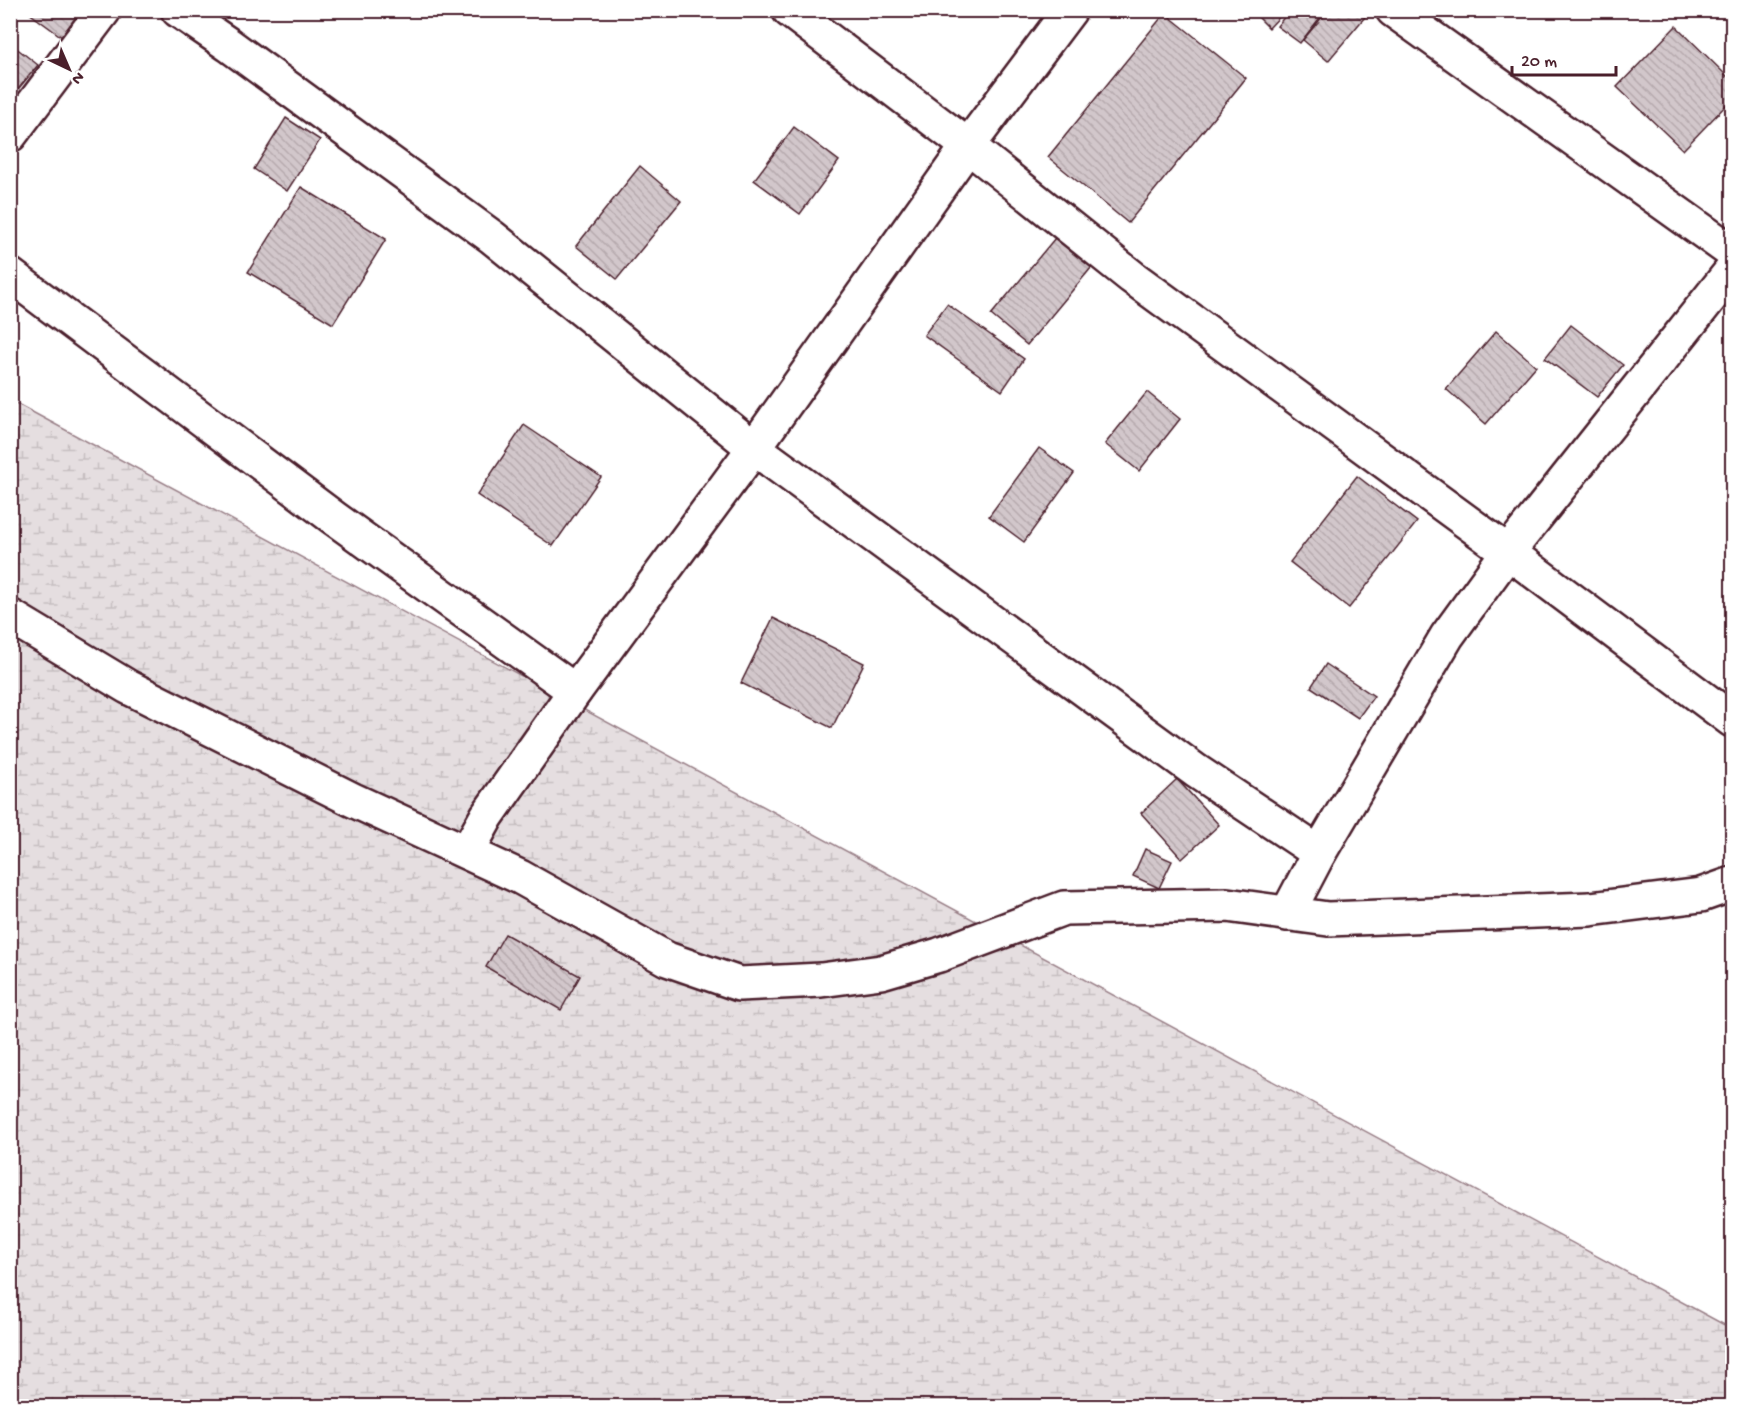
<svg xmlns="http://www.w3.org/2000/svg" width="1743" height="1417" font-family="'Gochi Hand',sans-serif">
<defs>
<pattern id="wetland-marsh" width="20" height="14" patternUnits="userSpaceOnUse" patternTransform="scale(1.5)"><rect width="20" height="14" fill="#e5dee0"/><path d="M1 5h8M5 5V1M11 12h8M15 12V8" fill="none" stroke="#c6bec0"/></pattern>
<pattern id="building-back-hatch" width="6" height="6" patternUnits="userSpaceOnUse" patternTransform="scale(1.5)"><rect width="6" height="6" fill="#d2c7cb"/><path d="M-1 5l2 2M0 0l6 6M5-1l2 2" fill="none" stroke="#b6aaae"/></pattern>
</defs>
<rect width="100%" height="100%" fill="#fff"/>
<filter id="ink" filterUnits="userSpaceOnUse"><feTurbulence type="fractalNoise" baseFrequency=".0167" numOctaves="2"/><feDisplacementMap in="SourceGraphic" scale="12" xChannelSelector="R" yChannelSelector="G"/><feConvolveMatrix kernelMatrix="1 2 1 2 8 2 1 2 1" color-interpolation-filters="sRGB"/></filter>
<g filter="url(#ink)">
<polygon fill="url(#wetland-marsh)" stroke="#987e86" stroke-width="1.5" points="10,400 1732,1329 1732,1406 11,1406"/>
<g fill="url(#building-back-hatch)" stroke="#4a1f2b" stroke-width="1.5">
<polygon points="25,10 87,10 66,40"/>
<polygon points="1251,10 1286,10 1269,28"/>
<polygon points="1290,10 1326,10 1300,43 1277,26"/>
<polygon points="1328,10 1370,11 1328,61 1303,40"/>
<polygon points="1165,13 1246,78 1128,223 1048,157"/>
<polygon points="1676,26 1732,81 1732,99 1683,150 1617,87"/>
<polygon points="10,43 38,65 10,99"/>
<polygon points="286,118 320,140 287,191 254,169"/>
<polygon points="794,127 839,161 800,214 754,180"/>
<polygon points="640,166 681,201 617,279 576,246"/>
<polygon points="301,187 386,239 333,324 248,272"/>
<polygon points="1060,232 1096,262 1027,345 991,315"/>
<polygon points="947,304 1024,359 1002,391 924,335"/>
<polygon points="1571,325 1623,365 1597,397 1545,358"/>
<polygon points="1496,331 1536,366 1486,424 1446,389"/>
<polygon points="1147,392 1180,419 1139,471 1105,444"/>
<polygon points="524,425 601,477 553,546 477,495"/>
<polygon points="1039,448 1074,473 1024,542 989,516"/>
<polygon points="1357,476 1417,522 1349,608 1290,562"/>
<polygon points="773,618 864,663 832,728 741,683"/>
<polygon points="1326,664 1374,696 1358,718 1311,687"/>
<polygon points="1177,779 1219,825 1182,859 1141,813"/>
<polygon points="1145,849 1172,861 1159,888 1133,876"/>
<polygon points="505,934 580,976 561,1010 486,967"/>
</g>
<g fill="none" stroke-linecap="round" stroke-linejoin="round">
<g stroke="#4a1f2b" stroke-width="38">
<g id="street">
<polyline points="178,10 229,45 492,237 754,448 1196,771 1319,853"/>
<polyline points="789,10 968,146 1132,277 1508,552 1732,720"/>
<polyline points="1393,10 1732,252"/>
<polyline points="10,135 104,10"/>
<polyline points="10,275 334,518 575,691"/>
<polyline points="10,616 128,687 353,800 520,877 667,959 739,984 821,980 881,972 939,955 1064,908 1227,905 1328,919 1590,909 1701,895 1732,884"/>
<polyline points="467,852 487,816 575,691 754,448 968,146 1070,10"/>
<polyline points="1287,914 1319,853 1447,636 1508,552 1732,270"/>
</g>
</g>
<use href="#street" stroke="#fff" stroke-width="33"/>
</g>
</g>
<rect width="1743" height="1417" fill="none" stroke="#fff" stroke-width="36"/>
<rect x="18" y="18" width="1707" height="1381" fill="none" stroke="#4a1f2b" stroke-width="2" filter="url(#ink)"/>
<g transform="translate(69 69) rotate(136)" stroke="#ffffff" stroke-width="4.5" paint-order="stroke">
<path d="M0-4.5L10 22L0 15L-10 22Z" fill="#4a1f2b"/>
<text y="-9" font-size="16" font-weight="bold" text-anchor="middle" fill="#4a1f2b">N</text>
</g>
<path d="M1512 66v9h104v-9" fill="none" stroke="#4a1f2b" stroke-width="3"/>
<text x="1521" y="66" font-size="18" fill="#4a1f2b" stroke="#ffffff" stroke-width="4.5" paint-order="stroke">20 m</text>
</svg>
